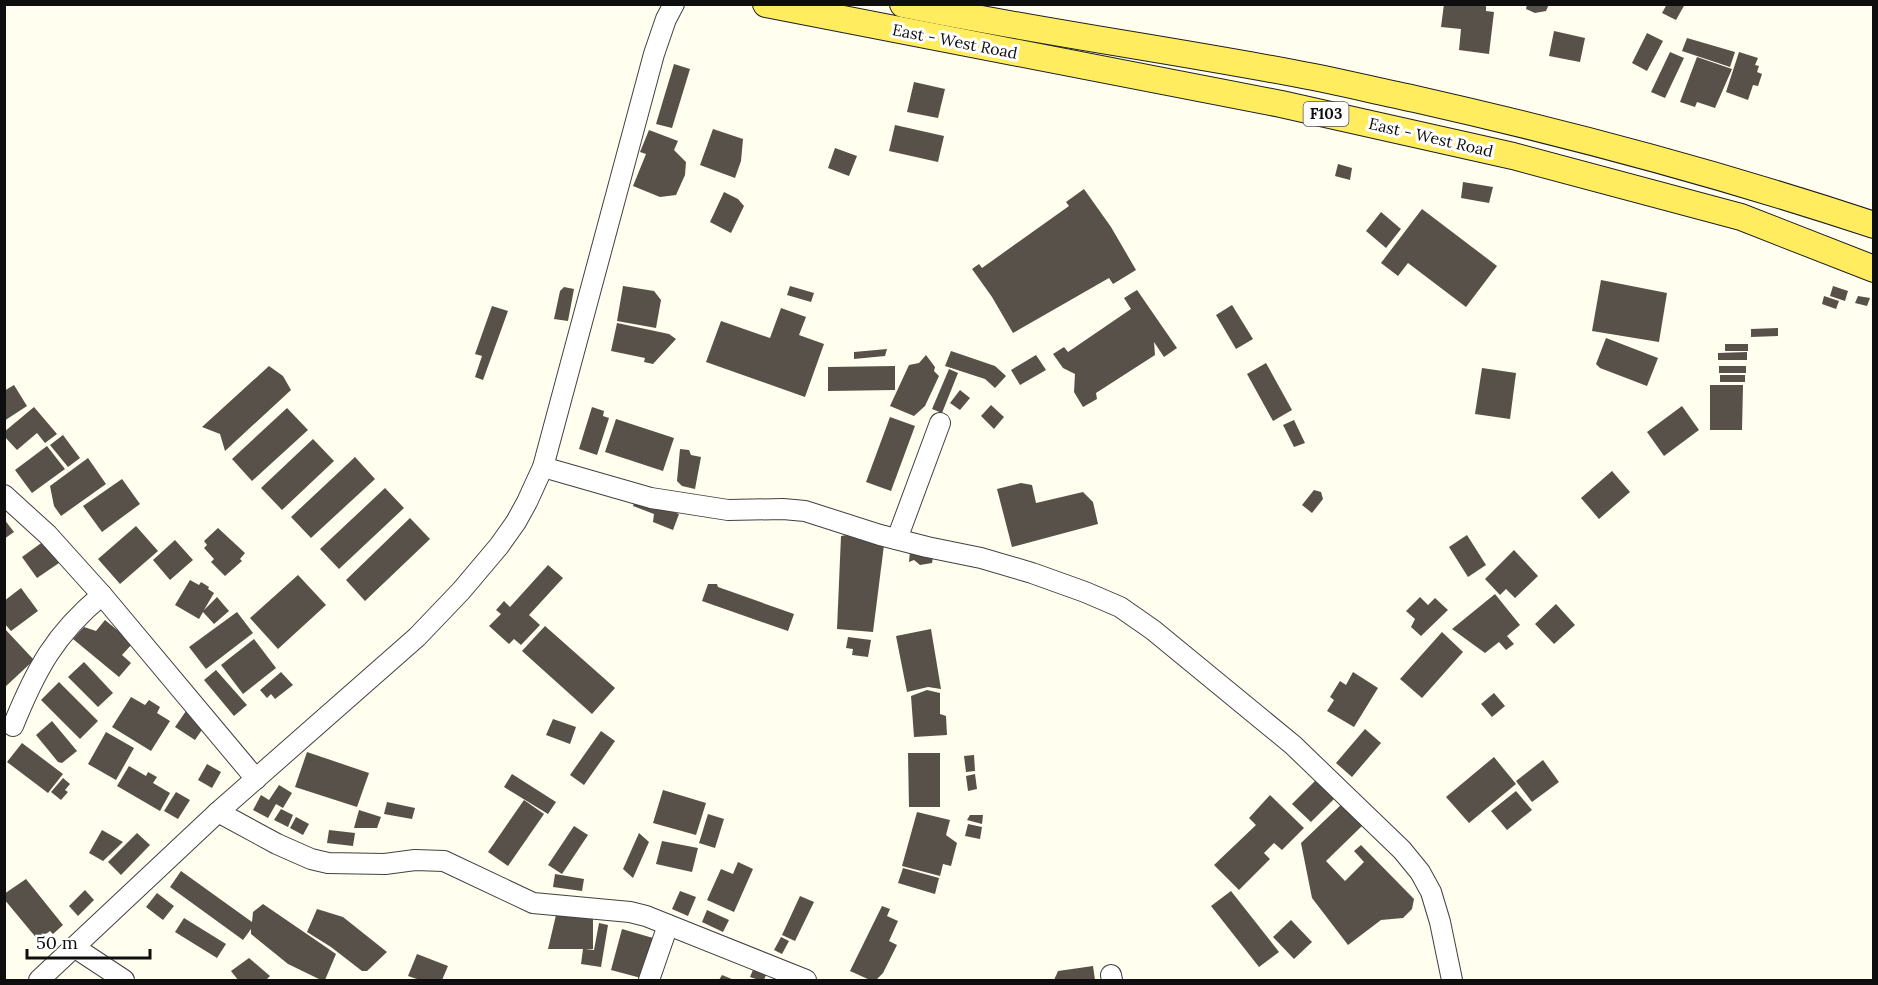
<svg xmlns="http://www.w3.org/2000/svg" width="1878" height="985" font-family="Lora,serif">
<rect width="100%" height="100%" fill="#fffeef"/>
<g fill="#585149">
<polygon points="1444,4 1486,4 1486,11 1494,12 1489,54 1459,50 1461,29 1441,27"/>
<polygon points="1527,4 1549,4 1546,11 1535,13 1526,9"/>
<polygon points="1667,4 1685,4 1676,20 1662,13"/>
<polygon points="1554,31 1585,38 1580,62 1549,56"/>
<polygon points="1647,33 1663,41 1647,71 1632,63"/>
<polygon points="1687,38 1735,52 1730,67 1682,51"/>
<polygon points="1670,52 1684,58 1665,98 1651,92"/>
<polygon points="1739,52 1758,58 1755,65 1759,66 1757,72 1762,74 1758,86 1753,85 1748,100 1726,92"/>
<polygon points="1697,57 1732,69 1715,108 1697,102 1695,107 1680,102"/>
<polygon points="674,64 690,69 672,128 656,124"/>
<polygon points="914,82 945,89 938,118 907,112"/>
<polygon points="895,125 944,136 938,162 889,151"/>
<polygon points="713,129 743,139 741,161 735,178 700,165"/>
<polygon points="649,130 678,141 674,150 686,162 685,175 676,195 660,197 633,186 646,154 640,152"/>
<polygon points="835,148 857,156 849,176 828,168"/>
<polygon points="1338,164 1352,168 1350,180 1335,176"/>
<polygon points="1463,182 1493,187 1489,203 1461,198"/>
<polygon points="1084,189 1111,227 1136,270 1113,284 1109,278 1013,333 992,297 972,269 979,264 982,268 1069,206 1066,202"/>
<polygon points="724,192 738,199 744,206 731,233 710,222"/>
<polygon points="1422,209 1497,266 1466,307 1408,263 1398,276 1381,263"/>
<polygon points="1381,212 1401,229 1386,248 1366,231"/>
<polygon points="1601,280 1667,293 1659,342 1592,331"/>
<polygon points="623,286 654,291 661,300 656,328 617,321"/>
<polygon points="790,286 814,293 811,302 787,295"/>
<polygon points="1833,286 1848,291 1845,301 1830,296"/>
<polygon points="564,287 574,289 568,321 554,319 560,291"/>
<polygon points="1137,290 1177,348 1164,357 1154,342 1155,355 1096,393 1097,399 1083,407 1074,392 1075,374 1063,368 1053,354 1064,347 1068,352 1131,309 1124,298"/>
<polygon points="1824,296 1839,301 1836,309 1822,304"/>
<polygon points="1858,296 1870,298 1867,306 1855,303"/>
<polygon points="1232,305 1253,339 1236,349 1216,315"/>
<polygon points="492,306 508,311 483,380 475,377 482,356 475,354"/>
<polygon points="781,308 806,317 799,335 824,344 805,397 706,362 721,321 770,338"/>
<polygon points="617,323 669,334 676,339 653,364 644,362 645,358 611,351"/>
<polygon points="1778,328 1778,336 1751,337 1751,329"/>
<polygon points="1606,338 1658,358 1647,386 1600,368 1596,364"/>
<rect x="1725" y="344" width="23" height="7"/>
<polygon points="887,349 885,356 854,359 854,352"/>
<polygon points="951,351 995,366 1006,376 995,388 985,379 945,366"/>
<polygon points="1747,352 1747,360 1718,360 1718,353"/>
<polygon points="926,355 935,367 934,371 939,376 925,406 914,416 890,406 909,365 919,363"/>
<polygon points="1036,355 1046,370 1020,385 1011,370"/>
<polygon points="1266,363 1292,410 1273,421 1247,374"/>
<polygon points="269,366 283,376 291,390 225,451 220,434 202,427"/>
<polygon points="895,366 895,390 828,391 828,367"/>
<rect x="1719" y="366" width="27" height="7"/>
<polygon points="1482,368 1516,373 1510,419 1475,414"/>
<polygon points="949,369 958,373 942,413 932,409"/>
<rect x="1720" y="375" width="25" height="7"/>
<polygon points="14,385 27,406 4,421 4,391"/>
<polygon points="1710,385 1743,385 1742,430 1710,430"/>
<polygon points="960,390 970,398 960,410 950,403"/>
<polygon points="991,405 1004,417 994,429 981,416"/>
<polygon points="1682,406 1699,430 1664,456 1647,432"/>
<polygon points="34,407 57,434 45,443 37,433 17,450 4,436 4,432"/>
<polygon points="592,407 604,411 603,416 609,418 597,455 579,449"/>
<polygon points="287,408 308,430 252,481 232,459"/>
<polygon points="890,417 915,426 891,491 866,482"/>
<polygon points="616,419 674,438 663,471 605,452"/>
<polygon points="1294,420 1305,443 1294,447 1283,425"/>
<polygon points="63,435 80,458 68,467 50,445"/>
<polygon points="313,439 334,461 282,510 261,488"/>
<polygon points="47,446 65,469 32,493 15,470"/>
<polygon points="680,449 689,450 691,455 701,457 695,489 682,486 677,481"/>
<polygon points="355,457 375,479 311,538 291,517"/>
<polygon points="88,458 106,484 61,516 54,506 50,486"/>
<polygon points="1612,471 1630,492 1599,519 1581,498"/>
<polygon points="122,479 140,504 102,532 83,506"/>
<polygon points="1021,483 1032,485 1036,503 1083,492 1093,502 1098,524 1012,547 997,489"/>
<polygon points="385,488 404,508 339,569 320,549"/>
<polygon points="1314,490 1321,492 1323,499 1312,513 1302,505"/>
<polygon points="636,498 679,514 673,530 653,522 654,514 633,506"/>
<polygon points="410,518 430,539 365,601 346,580"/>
<polygon points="4,519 14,532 4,539"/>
<polygon points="136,526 158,551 120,584 98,559"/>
<polygon points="218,528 245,553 240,559 242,561 225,576 211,562 214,559 204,548 207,545 204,541"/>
<polygon points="864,532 884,545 873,632 837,629 841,536"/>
<polygon points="1467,535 1486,565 1468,577 1449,547"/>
<polygon points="175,540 193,560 170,580 153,560"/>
<polygon points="44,541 59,563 37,578 22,557"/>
<polygon points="1514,550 1538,576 1515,598 1506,589 1500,595 1485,579"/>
<polygon points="910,551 934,552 932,563 920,565 914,560 909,562"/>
<polygon points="548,565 563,578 529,615 540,625 521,645 514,639 509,644 489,626 501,614 496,610 504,601 510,607"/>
<polygon points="298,575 326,605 278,649 250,618"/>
<polygon points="190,580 199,585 201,582 209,587 208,589 214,593 204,610 217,597 229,611 214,624 203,612 199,619 175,605"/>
<polygon points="708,584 717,584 718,587 794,614 788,631 702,601"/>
<polygon points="21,588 38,611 11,631 4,623 4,601"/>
<polygon points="1495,594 1520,625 1507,636 1514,644 1506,650 1499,642 1485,653 1452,629"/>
<polygon points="1420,597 1428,605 1435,598 1448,610 1421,636 1411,627 1415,619 1406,611"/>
<polygon points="1556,604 1575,625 1554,644 1535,624"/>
<polygon points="237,612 253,633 206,669 189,647"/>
<polygon points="105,620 133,643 122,655 131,663 119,677 73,639 84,627 96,631"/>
<polygon points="545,626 615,688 592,714 522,651"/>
<polygon points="4,628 34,660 4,688"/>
<polygon points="931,629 941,689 928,687 907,692 896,636"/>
<polygon points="1442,632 1463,652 1422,698 1400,679"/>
<polygon points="848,637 871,640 868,657 852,655 853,649 846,648"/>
<polygon points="254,639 276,668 243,694 221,665"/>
<polygon points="84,662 113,693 98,707 68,677"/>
<polygon points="216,670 247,705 234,716 204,680"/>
<polygon points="281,672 293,685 275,699 271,694 267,698 260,690"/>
<polygon points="1353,672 1378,688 1354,727 1327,711 1334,700 1330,697 1340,681 1346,685"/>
<polygon points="59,682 98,721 80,739 41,700"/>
<polygon points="927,690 940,693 940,714 946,716 947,735 914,737 911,696"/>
<polygon points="1494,693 1505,706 1492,717 1481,704"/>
<polygon points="131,697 145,705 149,700 160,707 157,713 170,721 151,751 112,727"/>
<polygon points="186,711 206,724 195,740 175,727"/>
<polygon points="553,719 576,727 570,744 546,735"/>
<polygon points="52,721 77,751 62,763 58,762 36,735"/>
<polygon points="1365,729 1381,743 1352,777 1336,763"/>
<polygon points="601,731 615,741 584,785 570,775"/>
<polygon points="106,732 134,748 116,780 88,764"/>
<polygon points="22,743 63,774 48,793 7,762"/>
<polygon points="307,752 369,773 357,807 295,787"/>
<polygon points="908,753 940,753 940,807 909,807"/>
<polygon points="974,755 975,771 966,772 964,756"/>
<polygon points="1494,757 1516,784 1469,823 1446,797"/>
<polygon points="1543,760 1559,782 1532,802 1516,781"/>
<polygon points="207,764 221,772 212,788 198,780"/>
<polygon points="129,766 146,776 148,772 157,777 153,783 170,793 160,811 117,786"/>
<polygon points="512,774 556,802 548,814 504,787"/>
<polygon points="975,774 977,789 968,791 966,776"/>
<polygon points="63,778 70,784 65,790 68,792 61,800 51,792"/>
<polygon points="1318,778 1337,796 1311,822 1292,804"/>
<polygon points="279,785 292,793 283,808 276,804 268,818 253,810 261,795 269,800"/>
<polygon points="663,790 706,803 696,835 653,823"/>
<polygon points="1516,791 1532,810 1507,830 1491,811"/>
<polygon points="176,792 190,800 178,819 164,811"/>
<polygon points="1270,795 1304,828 1282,850 1274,843 1264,853 1270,859 1239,890 1214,865 1256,825 1249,818"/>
<polygon points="524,800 544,814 508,866 488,852"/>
<polygon points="387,802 415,808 412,819 384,814"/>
<polygon points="1344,802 1364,824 1326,861 1345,881 1364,862 1354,851 1361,845 1414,899 1412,909 1403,918 1381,920 1348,945 1312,898 1301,843"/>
<polygon points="281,809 293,815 288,827 274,820"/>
<polygon points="359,810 381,817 377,828 354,828"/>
<polygon points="917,812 950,820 946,835 957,843 951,866 943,864 940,876 902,866"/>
<polygon points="708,814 724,819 715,848 699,843"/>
<polygon points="970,815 983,815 982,824 967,820"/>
<polygon points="296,817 309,824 303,835 290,828"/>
<polygon points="968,824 982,827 980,839 965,836"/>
<polygon points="574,826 588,835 562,874 548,865"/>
<polygon points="102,830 123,842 103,861 89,853"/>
<polygon points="329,830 355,833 353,846 327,843"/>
<polygon points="137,833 150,845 121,875 108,862"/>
<polygon points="639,833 649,842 633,878 623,869"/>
<polygon points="662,841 698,848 692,872 656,864"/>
<polygon points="738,862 753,869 734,912 707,900 721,869 733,874"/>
<polygon points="903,868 939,878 935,894 898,883"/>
<polygon points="181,871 252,922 253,912 263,904 336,954 325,980 321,980 288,964 251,934 251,929 243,940 170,887"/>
<polygon points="555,874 584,879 582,891 553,887"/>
<polygon points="26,879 63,925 53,934 50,931 38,940 4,899 4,894"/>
<polygon points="85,890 94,900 78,916 69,906"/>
<polygon points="680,891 696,897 688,916 672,909"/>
<polygon points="1231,891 1279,952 1259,967 1211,906"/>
<polygon points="157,893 174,906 163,920 146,907"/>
<polygon points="800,896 814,902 795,941 782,935"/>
<polygon points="882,906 890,909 887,916 898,921 889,941 897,945 883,973 877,979 870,980 850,971"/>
<polygon points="317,909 343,917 387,952 367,971 362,971 331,947 307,932"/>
<polygon points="707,910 729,920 723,932 702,922"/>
<polygon points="593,914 593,949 585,949 594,950 599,923 608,925 601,967 581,964 583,949 548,949 556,915"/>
<polygon points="184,918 226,944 217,958 175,932"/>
<polygon points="1291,920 1312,942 1294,959 1273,937"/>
<polygon points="622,929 653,938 641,978 611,970"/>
<polygon points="781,937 789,941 782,954 774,950"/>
<polygon points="417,954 448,966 442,980 420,980 408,976"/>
<polygon points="249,958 270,976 266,980 238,980 231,971"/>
<polygon points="755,965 768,970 764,980 759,980 750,977"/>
<polygon points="1093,966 1095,980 1054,980 1058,971"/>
<polygon points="722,975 734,980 719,980"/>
</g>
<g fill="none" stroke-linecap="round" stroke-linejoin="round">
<g stroke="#414141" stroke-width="22">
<g id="minor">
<polyline points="543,467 651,498 728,510 783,509 805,511 880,535 927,547 981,558 1032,573 1085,592 1120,607 1153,630 1293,745 1402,850 1420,872 1431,892 1440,922 1452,980"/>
<polyline points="4,495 48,535 102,595 256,779"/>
<polyline points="897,539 940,423"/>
<path d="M13 726C36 669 55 634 102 595"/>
<polyline points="218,812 277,844 311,859 328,863 385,864 415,860 444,861 533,903 630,912 646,916 806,980"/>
<polyline points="74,947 124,980"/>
<polyline points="1111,975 1112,980"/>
<polyline points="39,980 218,812 417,637 461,591 499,546 516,522 527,502 543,467 654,54 666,19 674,4"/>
<polyline points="649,980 668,925"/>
</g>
</g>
<g stroke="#1f1f1f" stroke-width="28">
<g id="major">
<polyline points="766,4 1281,104 1513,156 1741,217 1874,269"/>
<path d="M903 4C1034 31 1166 49 1298 74 1337 81 1376 91 1415 99 1570 134 1723 175 1874 225"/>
</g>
</g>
<use href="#minor" stroke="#fff" stroke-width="20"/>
<use href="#major" stroke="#ffec5f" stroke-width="26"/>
</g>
<g text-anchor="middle" stroke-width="6" stroke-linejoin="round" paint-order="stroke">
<rect fill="#fff" stroke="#565656" stroke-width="1.5" x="1303.5" y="102" width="45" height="24" rx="4.5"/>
<g font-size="15" font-weight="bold" fill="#0e0e0e">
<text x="1326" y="119">F103</text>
</g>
<g font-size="16" fill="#0e0e0e" stroke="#fff">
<text transform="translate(955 41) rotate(11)" y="6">East - West Road</text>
<text transform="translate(1431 137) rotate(13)" y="6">East - West Road</text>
</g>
</g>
<rect width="1878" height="985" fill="none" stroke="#0e0e0e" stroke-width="12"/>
<path d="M27 949v9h123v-9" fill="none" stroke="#0e0e0e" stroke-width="3"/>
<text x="36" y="949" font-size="18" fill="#0e0e0e" stroke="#ffffff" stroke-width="4.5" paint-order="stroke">50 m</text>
</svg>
